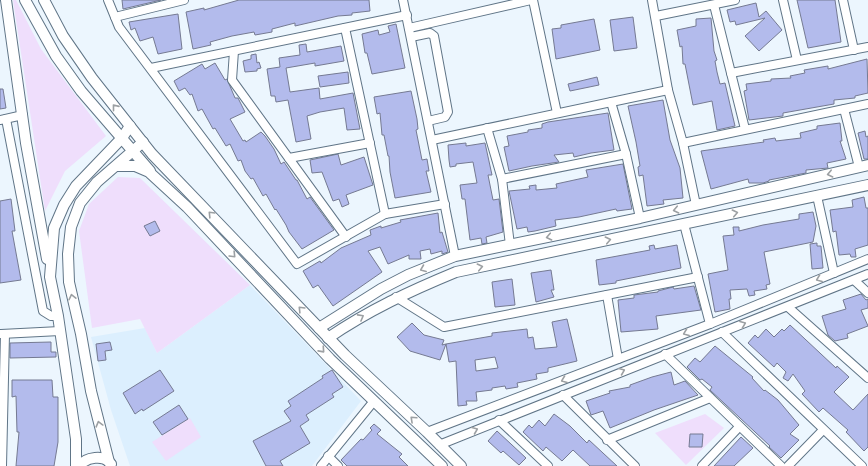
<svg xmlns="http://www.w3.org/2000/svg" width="868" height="466" font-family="'Roboto Serif',serif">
<rect width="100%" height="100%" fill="#ecf6fe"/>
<polygon fill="#dceffe" points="250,285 361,401 312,466 130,466 111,410 91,337 145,328 157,353"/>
<g fill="#efdefc">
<polygon points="13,0 16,0 41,49 106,136 65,171 45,211"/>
<polygon points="118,177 140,178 250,285 157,353 140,319 92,328 79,231 89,204"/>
<polygon points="705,414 724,428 686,465 655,433"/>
<polygon points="190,418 201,437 166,461 152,442"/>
</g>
<g fill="#b3bbec" stroke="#757a92" fill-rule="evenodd">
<polygon points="122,0 161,0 123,9"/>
<polygon points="239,0 369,0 370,11 352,13 352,15 338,16 295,26 295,23 272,29 272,32 255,35 254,32 232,36 210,42 211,45 193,49 186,12 204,8 204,10"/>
<polygon points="797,0 835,0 841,42 808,48"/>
<polygon points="756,3 759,17 766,11 782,30 759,51 745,36 765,18 736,25 735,21 730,22 727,10"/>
<polygon points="178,14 182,49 158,54 153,37 140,41 135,28 131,30 129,22"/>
<polygon points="633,17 637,48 614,51 610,20"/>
<polygon points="711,18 714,51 717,60 715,61 717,72 720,84 725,83 735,126 717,130 712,101 693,105 685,64 683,64 682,46 680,47 677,30 696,26 696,19"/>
<polygon points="594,19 600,50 556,59 552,29 561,28 561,25"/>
<polygon points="396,24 405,68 372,74 367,53 365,53 362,34 378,30 379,35 390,32 388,26"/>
<polygon points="306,44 307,52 341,46 344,61 315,66 315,63 286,68 290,92 319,88 320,99 353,93 360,129 347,130 344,108 320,112 307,116 311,139 296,142 288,100 276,102 275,96 271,96 267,69 280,67 279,58 300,55 299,45"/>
<polygon points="256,54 257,63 259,62 261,68 257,69 257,71 245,72 243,61 251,59 251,55"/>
<polygon points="867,59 868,93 855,96 855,98 834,100 834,104 783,113 783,116 749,120 744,91 747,90 746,84 771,81 771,79 791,78 790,76 805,73 804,70 828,66 828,69"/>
<polygon points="215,63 225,80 227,79 235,98 238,98 245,112 230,119 243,141 245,140 246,142 261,132 265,136 274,149 281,164 284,162 296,180 297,180 307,199 310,197 334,230 302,249 289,232 286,225 276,209 275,210 266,194 263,196 253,178 251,179 245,171 241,160 238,161 230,144 226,146 215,128 213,129 202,109 198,111 192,94 190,95 185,88 179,91 174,81 202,64 205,69"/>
<polygon points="348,72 349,83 320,87 318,76"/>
<polygon points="597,77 599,85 570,91 568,84"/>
<polygon points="0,89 3,89 6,108 0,109"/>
<polygon points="411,91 417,119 418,129 416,130 422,160 427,159 429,171 426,171 431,192 395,198 390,172 389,156 388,156 384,135 382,135 380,113 377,114 374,97"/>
<polygon points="663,100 670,140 680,168 683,198 663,200 664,204 647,206 643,175 639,176 638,167 640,166 636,142 628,106"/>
<polygon points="608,113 614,150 591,153 574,157 573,153 554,155 559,162 532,166 509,171 504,147 509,146 507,136 528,132 528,130 542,128 542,124 548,122"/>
<polygon points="840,123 842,141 840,141 846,159 827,163 828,168 806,170 806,173 769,180 769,181 763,183 749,183 748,179 711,189 701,151 764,142 763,140 775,138 776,141 801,138 800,133 817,129 817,126"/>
<polygon points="865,131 866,137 868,136 868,159 864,159 858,133"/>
<polygon points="466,143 466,146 485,143 492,175 488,175 493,200 499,199 503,232 486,237 487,243 482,244 481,238 470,240 465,199 462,199 460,185 477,183 473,162 456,164 456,166 450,167 449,160 448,145"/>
<polygon points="338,154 341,165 364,157 373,185 346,195 349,204 342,207 339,199 333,201 322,172 312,173 310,160"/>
<polygon points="623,164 632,209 617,211 616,209 579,217 555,220 556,226 535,231 528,232 527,227 517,229 509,191 530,189 529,186 536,185 536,190 557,188 556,184 588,177 586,170"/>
<polygon points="864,197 866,208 868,208 868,245 855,249 856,257 851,257 850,254 839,255 836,231 833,232 830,210 853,207 852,200"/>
<polygon points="11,199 15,231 12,231 21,280 0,283 0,201"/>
<polygon points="813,212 816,226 813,242 764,252 770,284 766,285 767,289 754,291 755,295 749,296 747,289 730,290 731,299 729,299 730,309 715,312 708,274 728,270 723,236 734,235 733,227 739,227 739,231 763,225 799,219 799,214"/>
<polygon points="438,213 440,233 442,232 448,252 442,254 442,251 431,254 430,249 420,251 421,259 409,259 409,255 388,264 380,247 368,251 382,272 333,306 318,285 313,288 303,271 320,261 321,263 341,248 371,235 370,230 381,226 381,228 401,222 400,220"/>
<polygon points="155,221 160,231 150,236 144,226"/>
<polygon points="817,243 817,246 821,246 823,268 812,269 810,244"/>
<polygon points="654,245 655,249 677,245 681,268 616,281 616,283 599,285 596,260 650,250 649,246"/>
<polygon points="551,270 554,290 551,290 554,297 536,302 531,273"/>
<polygon points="512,279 515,305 495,307 492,282"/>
<polygon points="694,286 701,310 656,316 658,329 621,332 618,300 634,298 634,295 658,292 658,291 673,287 674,289"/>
<polygon points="861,294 866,300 868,299 868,308 861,310 868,326 847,334 848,338 835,341 828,335 822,316 846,309 843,300"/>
<path d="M567 319 577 361 548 368V372L536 374 537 379 517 383 518 387 506 389 505 386 492 388V390L476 392 477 401H466L467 405 458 406 456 361 449 362 446 344 492 336V333L527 329 528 338 533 337 535 349 557 347 552 322ZM495 357 498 368 476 371 475 360Z"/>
<polygon points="412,323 424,335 444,340 442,345 446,344 440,360 410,351 397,337"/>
<polygon points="790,325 836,368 837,366 849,377 834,392 853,410 868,394 868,447 864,451 846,432 848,430 823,408 819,412 802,394 805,391 793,374 788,381 783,378 786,372 777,363 774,367 748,343 755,335 758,338 766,329 774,337 782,329 784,331"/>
<polygon points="51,342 51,352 56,352 56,357 10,358 10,343"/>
<polygon points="110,342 112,350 105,351 106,360 98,361 96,344"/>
<polygon points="715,346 753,377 752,378 764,391 765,390 778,400 799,425 790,434 799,440 781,458 769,447 770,446 710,390 712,387 702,379 700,380 687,367 695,358 700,362"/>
<polygon points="160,370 174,391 143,411 142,409 135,414 123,393"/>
<polygon points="332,370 343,387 332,394 334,397 306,415 309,420 300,426 310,443 280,461 283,466 266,466 253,441 291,421 284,411 291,406 288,401 323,378 322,376"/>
<polygon points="671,372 674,385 685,381 698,395 654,410 610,428 603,411 591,415 586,401 610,393 609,391 630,387 630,385 652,377"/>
<polygon points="12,380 52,380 53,397 58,397 58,442 54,466 16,466 19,432 17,432 16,396 12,397"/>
<polygon points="179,405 188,419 162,435 153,422"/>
<polygon points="554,414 570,426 587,443 589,440 617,466 590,466 573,450 562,461 546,447 543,451 523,432 529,425 532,428 539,420 545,426"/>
<polygon points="374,424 381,430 377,434 402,454 399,457 408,466 347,466 341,460 361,439 363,440 372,430 370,428"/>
<polygon points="497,431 526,458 519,465 503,451 501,453 488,441"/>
<polygon points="690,434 703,434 702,447 689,447"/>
<polygon points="741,437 753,448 734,466 714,466"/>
</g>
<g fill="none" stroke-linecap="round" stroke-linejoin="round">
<g stroke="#607587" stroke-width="10">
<g id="minor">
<polyline points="108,0 119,27 297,264 385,214 445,204"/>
<polyline points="403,0 455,256"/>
<polyline points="533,0 557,113"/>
<polyline points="652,0 668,90 683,143 696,205"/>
<polyline points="783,0 797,60"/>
<polyline points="843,0 854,50"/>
<polyline points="714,5 745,129"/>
<polyline points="656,16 735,0"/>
<polyline points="115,17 184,0"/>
<polyline points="345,28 385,214"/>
<polyline points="409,28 531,0"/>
<polyline points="411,37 430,33 434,36 448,112 445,117 428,121"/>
<polyline points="234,51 232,80 346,237"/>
<polyline points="151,68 407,15"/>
<polyline points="731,73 868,47"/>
<polyline points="611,102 626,154 640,218"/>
<polyline points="844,109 859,167"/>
<polyline points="6,119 43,311 51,316 58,316"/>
<polyline points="0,120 23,115"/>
<polyline points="487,128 502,179 510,245"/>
<polyline points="432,140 668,90"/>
<polyline points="683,143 868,104"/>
<polyline points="289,158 370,143"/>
<polyline points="502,179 626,154"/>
<polyline points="817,196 834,273"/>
<polyline points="684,224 710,324"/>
<polyline points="854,280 868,293"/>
<polyline points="607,295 618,359"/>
<polyline points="396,297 444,327 698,277"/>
<polyline points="788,307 868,378"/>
<polyline points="722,332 862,466"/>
<polyline points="1,334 60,331"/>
<polyline points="665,354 781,466"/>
<polyline points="563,395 635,466"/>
<polyline points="499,420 548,466"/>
<polyline points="427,432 710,324 868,259"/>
<polyline points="607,440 710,398"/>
<polyline points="439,445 868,274"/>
<polyline points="328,456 338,466"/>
<polyline points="2,466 5,334"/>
<polyline points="321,466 374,401"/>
<polyline points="702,466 739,427"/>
<polyline points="788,466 823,430"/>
</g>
</g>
<g stroke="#607587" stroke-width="12">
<g id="major">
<polyline points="6,0 26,143 47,259"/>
<polyline points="25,0 56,56 81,91 150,171"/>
<polyline points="44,0 63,36 92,78 152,154 345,355 427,432 461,466"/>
<polyline points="117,166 135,166 149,172 187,207 330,359 442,466"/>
<polyline points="319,328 381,289 408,275 455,256 640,218 868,165"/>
<path d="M328 338C369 310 410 291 456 272L868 185"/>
<polyline points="109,462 91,391 81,334 69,282 68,254 71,227 80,203 97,182 143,142"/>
<polyline points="76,466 76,439 58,316 50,277 54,228 64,205 76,186 122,138 130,126"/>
<path d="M79 466C86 457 104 454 111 464"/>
</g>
</g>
<use href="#minor" stroke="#fff" stroke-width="8"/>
<use href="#major" stroke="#fff" stroke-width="10"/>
</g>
<defs><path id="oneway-chevron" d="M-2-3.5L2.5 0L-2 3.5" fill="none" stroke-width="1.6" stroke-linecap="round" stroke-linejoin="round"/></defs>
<g stroke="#9ca0a3">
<use href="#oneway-chevron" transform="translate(115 107) rotate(-129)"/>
<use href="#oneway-chevron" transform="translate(830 174) rotate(167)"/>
<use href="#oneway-chevron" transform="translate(676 210) rotate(168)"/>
<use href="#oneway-chevron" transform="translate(735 213) rotate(-12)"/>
<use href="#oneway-chevron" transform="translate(211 214) rotate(-134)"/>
<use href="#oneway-chevron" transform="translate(549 237) rotate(168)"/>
<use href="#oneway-chevron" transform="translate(608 240) rotate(-12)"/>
<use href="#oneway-chevron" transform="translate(233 255) rotate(46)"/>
<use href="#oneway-chevron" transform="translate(480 267) rotate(-12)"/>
<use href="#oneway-chevron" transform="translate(423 269) rotate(158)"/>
<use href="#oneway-chevron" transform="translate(819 279) rotate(159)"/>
<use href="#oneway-chevron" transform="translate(72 297) rotate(-103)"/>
<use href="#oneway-chevron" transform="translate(301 309) rotate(-134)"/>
<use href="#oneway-chevron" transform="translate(361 317) rotate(-29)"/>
<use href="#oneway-chevron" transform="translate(743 324) rotate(-21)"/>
<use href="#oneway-chevron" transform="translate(686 333) rotate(159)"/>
<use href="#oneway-chevron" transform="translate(322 350) rotate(48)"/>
<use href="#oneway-chevron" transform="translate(622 371) rotate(-22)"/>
<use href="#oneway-chevron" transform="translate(564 380) rotate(159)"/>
<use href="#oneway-chevron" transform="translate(413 419) rotate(-137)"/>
<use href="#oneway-chevron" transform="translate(99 424) rotate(-105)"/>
<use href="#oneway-chevron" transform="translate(475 430) rotate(-22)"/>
</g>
</svg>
